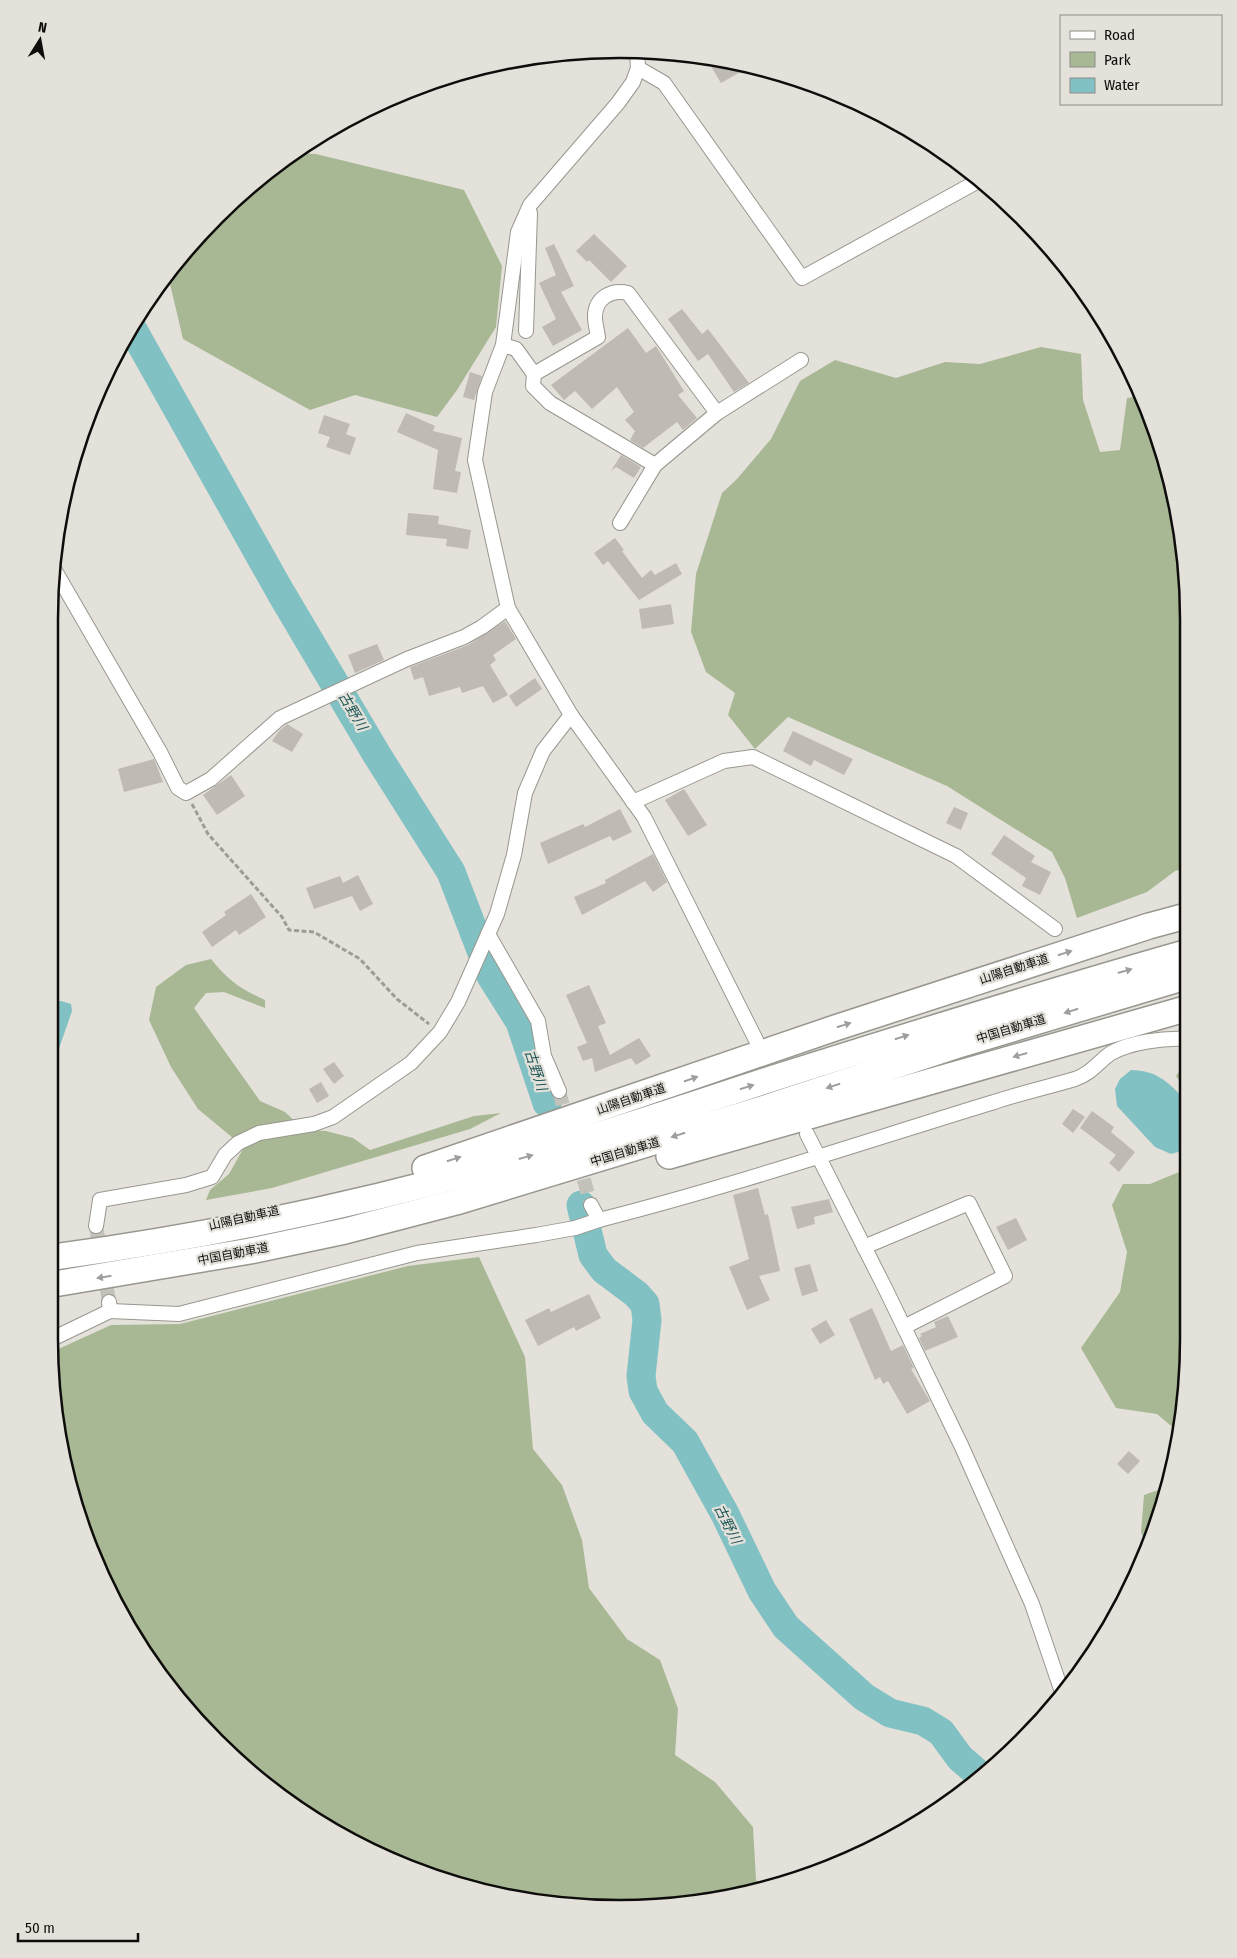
<svg xmlns="http://www.w3.org/2000/svg" width="1237" height="1958" font-family="'Fira Sans Condensed','Noto Sans JP',sans-serif">
<rect width="100%" height="100%" fill="#e3e1d9"/>
<g fill="#a8b894">
<polygon points="295,153 316,154 464,190 502,266 496,327 457,390 437,417 355,395 310,410 183,339 167,271 243,190"/>
<polygon points="1041,347 1081,354 1083,400 1100,452 1120,450 1127,398 1140,396 1158,436 1187,581 1186,868 1175,871 1147,892 1077,918 1065,878 1052,852 947,786 788,717 755,749 728,715 735,693 706,672 691,632 696,574 722,493 737,479 771,439 800,381 835,360 896,378 945,362 980,364"/>
<path d="M211 959C228 980 240 989 265 1000V1008L224 992 206 993 194 1008 260 1101 285 1112 304 1130 326 1131 353 1138 370 1150 474 1116 501 1113 470 1129 272 1188 206 1200 210 1190 229 1174 243 1149 233 1138 198 1109 171 1067 149 1020 156 987 186 965Z"/>
<polygon points="1185,1064 1185,1089 1176,1076"/>
<polygon points="1184,1170 1183,1414 1176,1440 1176,1430 1157,1414 1116,1408 1081,1348 1120,1292 1127,1252 1112,1205 1123,1184 1150,1184"/>
<polygon points="479,1257 525,1357 533,1449 562,1485 582,1540 589,1588 627,1639 660,1660 678,1709 675,1755 715,1782 753,1827 756,1880 766,1890 693,1904 582,1908 435,1879 334,1833 271,1791 190,1715 145,1656 79,1522 54,1414 54,1351 111,1325 180,1324 408,1266"/>
<polygon points="1164,1488 1147,1548 1141,1532 1144,1495"/>
</g>
<g fill="#82c1c3">
<polygon points="61,1001 71,1004 72,1011 54,1063 54,1002"/>
<path d="M1131 1070C1158 1071 1166 1081 1185 1099V1150L1171 1154 1155 1147 1117 1106 1115 1089 1120 1079Z"/>
</g>
<g fill="none" stroke-linecap="round" stroke-linejoin="round">
<g stroke="#82c1c3" stroke-width="29">
<polyline points="133,330 281,593 377,755 451,872 491,976 520,1022 547,1103"/>
<polyline points="581,1205 593,1255 604,1270 636,1294 645,1304 647,1320 641,1376 643,1391 655,1413 685,1442 725,1514 762,1591 786,1627 864,1697 890,1713 923,1721 941,1732 960,1758 982,1777"/>
</g>
</g>
<g fill="#c0bab4">
<polygon points="706,58 727,62 751,66 721,83"/>
<polygon points="594,234 627,266 611,282 589,260 587,262 576,251"/>
<polygon points="554,244 574,286 561,292 582,330 553,346 542,327 556,319 539,283 556,275 545,248"/>
<polygon points="682,309 702,334 708,329 749,383 734,392 708,354 698,361 668,319"/>
<polygon points="628,328 646,353 656,346 684,391 678,395 697,418 683,430 677,422 643,448 630,440 635,431 625,420 634,412 617,387 592,409 575,391 564,400 551,385"/>
<polygon points="470,372 482,376 474,400 463,397"/>
<polygon points="406,413 435,426 433,431 462,438 455,471 461,472 457,493 433,489 438,450 397,432"/>
<polygon points="324,415 350,424 346,434 356,438 350,455 326,447 330,437 318,433"/>
<polygon points="621,455 641,467 634,478 616,467 611,471"/>
<polygon points="408,513 439,516 438,524 471,530 468,549 446,546 447,539 406,535"/>
<polygon points="615,538 624,550 622,551 642,578 651,570 655,575 676,563 682,574 639,600 608,561 603,565 594,553"/>
<polygon points="671,604 674,624 642,629 639,609"/>
<polygon points="505,621 516,639 493,655 496,660 490,665 508,695 493,703 483,686 462,693 460,687 429,696 423,677 414,680 410,667 468,645"/>
<polygon points="377,644 384,660 355,673 348,655"/>
<polygon points="535,678 542,689 516,707 509,696"/>
<polygon points="287,724 303,734 292,752 272,741 279,731"/>
<polygon points="793,731 853,759 844,775 814,760 811,766 783,751"/>
<polygon points="154,759 163,782 124,792 118,769"/>
<polygon points="231,775 245,796 217,815 203,795"/>
<polygon points="684,789 707,825 688,836 665,800"/>
<polygon points="954,807 968,813 961,830 946,823"/>
<polygon points="620,809 632,832 613,841 610,836 548,864 540,843 583,824 585,827"/>
<polygon points="1004,835 1035,856 1031,862 1051,872 1040,895 1022,886 1026,878 991,854"/>
<polygon points="653,854 667,882 653,892 645,881 582,915 574,897 606,883 605,880"/>
<polygon points="358,875 373,904 360,911 352,896 314,909 306,888 340,876 343,883"/>
<polygon points="251,894 266,917 239,935 236,930 212,947 202,932 226,915 224,912"/>
<polygon points="589,985 606,1023 598,1026 610,1055 639,1038 651,1056 636,1065 631,1058 595,1072 592,1058 583,1061 577,1047 587,1043 566,995"/>
<polygon points="334,1062 344,1076 334,1084 323,1069"/>
<polygon points="321,1082 329,1096 317,1103 309,1089"/>
<polygon points="1073,1109 1085,1117 1073,1133 1062,1124"/>
<polygon points="1092,1111 1114,1127 1111,1132 1135,1152 1119,1172 1109,1163 1116,1155 1080,1128"/>
<polygon points="758,1188 765,1215 768,1214 780,1271 759,1276 770,1300 747,1310 729,1267 749,1259 733,1195"/>
<polygon points="829,1199 833,1212 814,1217 815,1224 797,1229 791,1207"/>
<polygon points="1016,1218 1027,1240 1008,1250 996,1227"/>
<polygon points="810,1264 818,1291 802,1296 794,1268"/>
<polygon points="589,1294 601,1318 576,1331 574,1327 538,1346 525,1320 549,1308 551,1312"/>
<polygon points="872,1308 891,1351 903,1345 914,1368 911,1369 930,1401 907,1414 888,1381 883,1384 880,1377 875,1380 849,1319"/>
<polygon points="948,1316 958,1337 925,1351 919,1338 922,1336 920,1334 936,1327 934,1322"/>
<polygon points="826,1320 835,1335 820,1344 811,1329"/>
<polygon points="1129,1451 1140,1461 1128,1474 1117,1464"/>
</g>
<g fill="none" stroke-linecap="round" stroke-linejoin="round">
<g stroke="#c3c1ba" stroke-width="14" stroke-dasharray="14 7" stroke-linecap="butt">
<polyline points="559,1091 568,1124"/>
<polyline points="578,1159 591,1205"/>
<polyline points="96,1226 109,1301"/>
</g>
<g stroke="#98978f" stroke-width="16">
<g id="street">
<polyline points="637,51 638,68 633,82 618,103 530,205 518,232 503,345 485,392 475,460 508,608 571,715 644,817 756,1040"/>
<polyline points="638,68 664,83 802,278 980,180"/>
<polyline points="526,331 530,213"/>
<path d="M503 345 516 349 534 374 598 337C597 330 595 323 595 317 595 298 611 289 628 293L717 413 801 360"/>
<polyline points="534,374 533,386 550,403 655,465"/>
<polyline points="620,523 655,465 717,413"/>
<polyline points="54,569 160,752 178,788 186,793 211,779 280,718 407,659 464,637 482,627 508,608"/>
<polyline points="633,802 724,761 753,757 956,856 1055,929"/>
<polyline points="488,934 538,1021 544,1056 559,1091"/>
<polyline points="807,1134 886,1290 961,1445 1032,1604 1063,1695"/>
<path d="M591 1205 599 1220C733 1186 863 1142 994 1102 1021 1093 1048 1087 1075 1079 1092 1073 1098 1062 1111 1053 1131 1042 1163 1038 1185 1039"/>
<polyline points="96,1226 100,1200 186,1185 212,1177 225,1155 238,1143 259,1133 314,1124 333,1117 411,1063 440,1032 458,1002 497,914 514,855 525,793 543,751 571,715"/>
<polyline points="864,1247 969,1203 1005,1276 904,1327"/>
<polyline points="110,1311 179,1314 417,1253 536,1235 575,1228 599,1220"/>
<polyline points="54,1338 110,1311 109,1302"/>
</g>
</g>
<g stroke="#98978f" stroke-width="28">
<g id="highway">
<polyline points="669,1156 1185,1009"/>
<polyline points="425,1168 835,1028 1149,926 1186,916"/>
<path d="M54 1257C203 1237 353 1206 498 1165 591 1139 682 1108 774 1078 910 1035 1047 992 1185 953"/>
<polyline points="54,1284 250,1251 345,1231 456,1202 762,1109 955,1046 1185,977"/>
</g>
</g>
<polyline stroke="#9e9c96" stroke-width="3" stroke-dasharray="5 2.5" stroke-linecap="butt" points="192,804 208,834 282,917 289,930 314,932 360,959 397,999 429,1024"/>
<use href="#street" stroke="#fff" stroke-width="14"/>
<use href="#highway" stroke="#fff" stroke-width="25"/>
</g>
<defs><path id="oneway-solid" d="M-6-.8H1V-3.2L6.5 0L1 3.2V.8H-6Z" transform="scale(1.25)"/></defs>
<g fill="#9f9e9d">
<use href="#oneway-solid" transform="translate(1065 953) rotate(-18)"/>
<use href="#oneway-solid" transform="translate(1125 971) rotate(-16)"/>
<use href="#oneway-solid" transform="translate(1071 1011) rotate(163)"/>
<use href="#oneway-solid" transform="translate(844 1025) rotate(-18)"/>
<use href="#oneway-solid" transform="translate(902 1037) rotate(-18)"/>
<use href="#oneway-solid" transform="translate(1020 1055) rotate(164)"/>
<use href="#oneway-solid" transform="translate(691 1079) rotate(-19)"/>
<use href="#oneway-solid" transform="translate(833 1086) rotate(162)"/>
<use href="#oneway-solid" transform="translate(747 1087) rotate(-18)"/>
<use href="#oneway-solid" transform="translate(678 1135) rotate(163)"/>
<use href="#oneway-solid" transform="translate(526 1157) rotate(-16)"/>
<use href="#oneway-solid" transform="translate(454 1159) rotate(-18)"/>
<use href="#oneway-solid" transform="translate(104 1277) rotate(171)"/>
</g>
<g text-anchor="middle" stroke-width="4.5" stroke-linejoin="round" paint-order="stroke">
<g font-size="12" fill="#0e0d0b" stroke="#e3e1d9">
<text transform="translate(1014 969) rotate(-18)" y="4">山陽自動車道</text>
<text transform="translate(1011 1029) rotate(-17)" y="4">中国自動車道</text>
<text transform="translate(631 1099) rotate(-19)" y="4">山陽自動車道</text>
<text transform="translate(625 1152) rotate(-17)" y="4">中国自動車道</text>
<text transform="translate(244 1218) rotate(-13)" y="4">山陽自動車道</text>
<text transform="translate(233 1254) rotate(-11)" y="4">中国自動車道</text>
</g>
<g font-size="14" font-style="italic" fill="#1f5557" stroke="#e3e1d9">
<text transform="translate(353 711) rotate(59)" y="5">古野川</text>
<text transform="translate(536 1070) rotate(72)" y="5">古野川</text>
<text transform="translate(728 1524) rotate(63)" y="5">古野川</text>
</g>
</g>
<path d="M0 0H1237V1958H0ZM619 58H619A561 561 0 0 1 1180 619V1339A561 561 0 0 1 619 1900H619A561 561 0 0 1 58 1339V619A561 561 0 0 1 619 58Z" fill="#e3e1d9" fill-rule="evenodd"/>
<path fill="none" stroke="#0e0d0b" stroke-width="2.5" d="M619 58H619A561 561 0 0 1 1180 619V1339A561 561 0 0 1 619 1900H619A561 561 0 0 1 58 1339V619A561 561 0 0 1 619 58Z"/>
<rect x="1060" y="15" width="162" height="90" fill="#e3e1d9" stroke="#8e8c87"/>
<rect x="1070" y="31" width="25" height="8" fill="#ffffff" stroke="#8e8c87"/>
<text x="1104" y="40" font-size="15" fill="#0e0d0b">Road</text>
<rect x="1070" y="52" width="25" height="15" fill="#a8b894" stroke="#8e8c87"/>
<text x="1104" y="65" font-size="15" fill="#0e0d0b">Park</text>
<rect x="1070" y="78" width="25" height="15" fill="#82c1c3" stroke="#8e8c87"/>
<text x="1104" y="90" font-size="15" fill="#0e0d0b">Water</text>
<g transform="translate(40 40) rotate(11)" stroke="#e3e1d9" stroke-width="4" paint-order="stroke">
<path d="M0-4L9 19L0 12L-9 19Z" fill="#0e0d0b"/>
<text y="-8" font-size="14" font-weight="bold" text-anchor="middle" fill="#0e0d0b">N</text>
</g>
<path d="M18 1933v8h120v-8" fill="none" stroke="#0e0d0b" stroke-width="2.5"/>
<text x="25" y="1933" font-size="15" fill="#0e0d0b" stroke="#e3e1d9" stroke-width="4" paint-order="stroke">50 m</text>
</svg>
